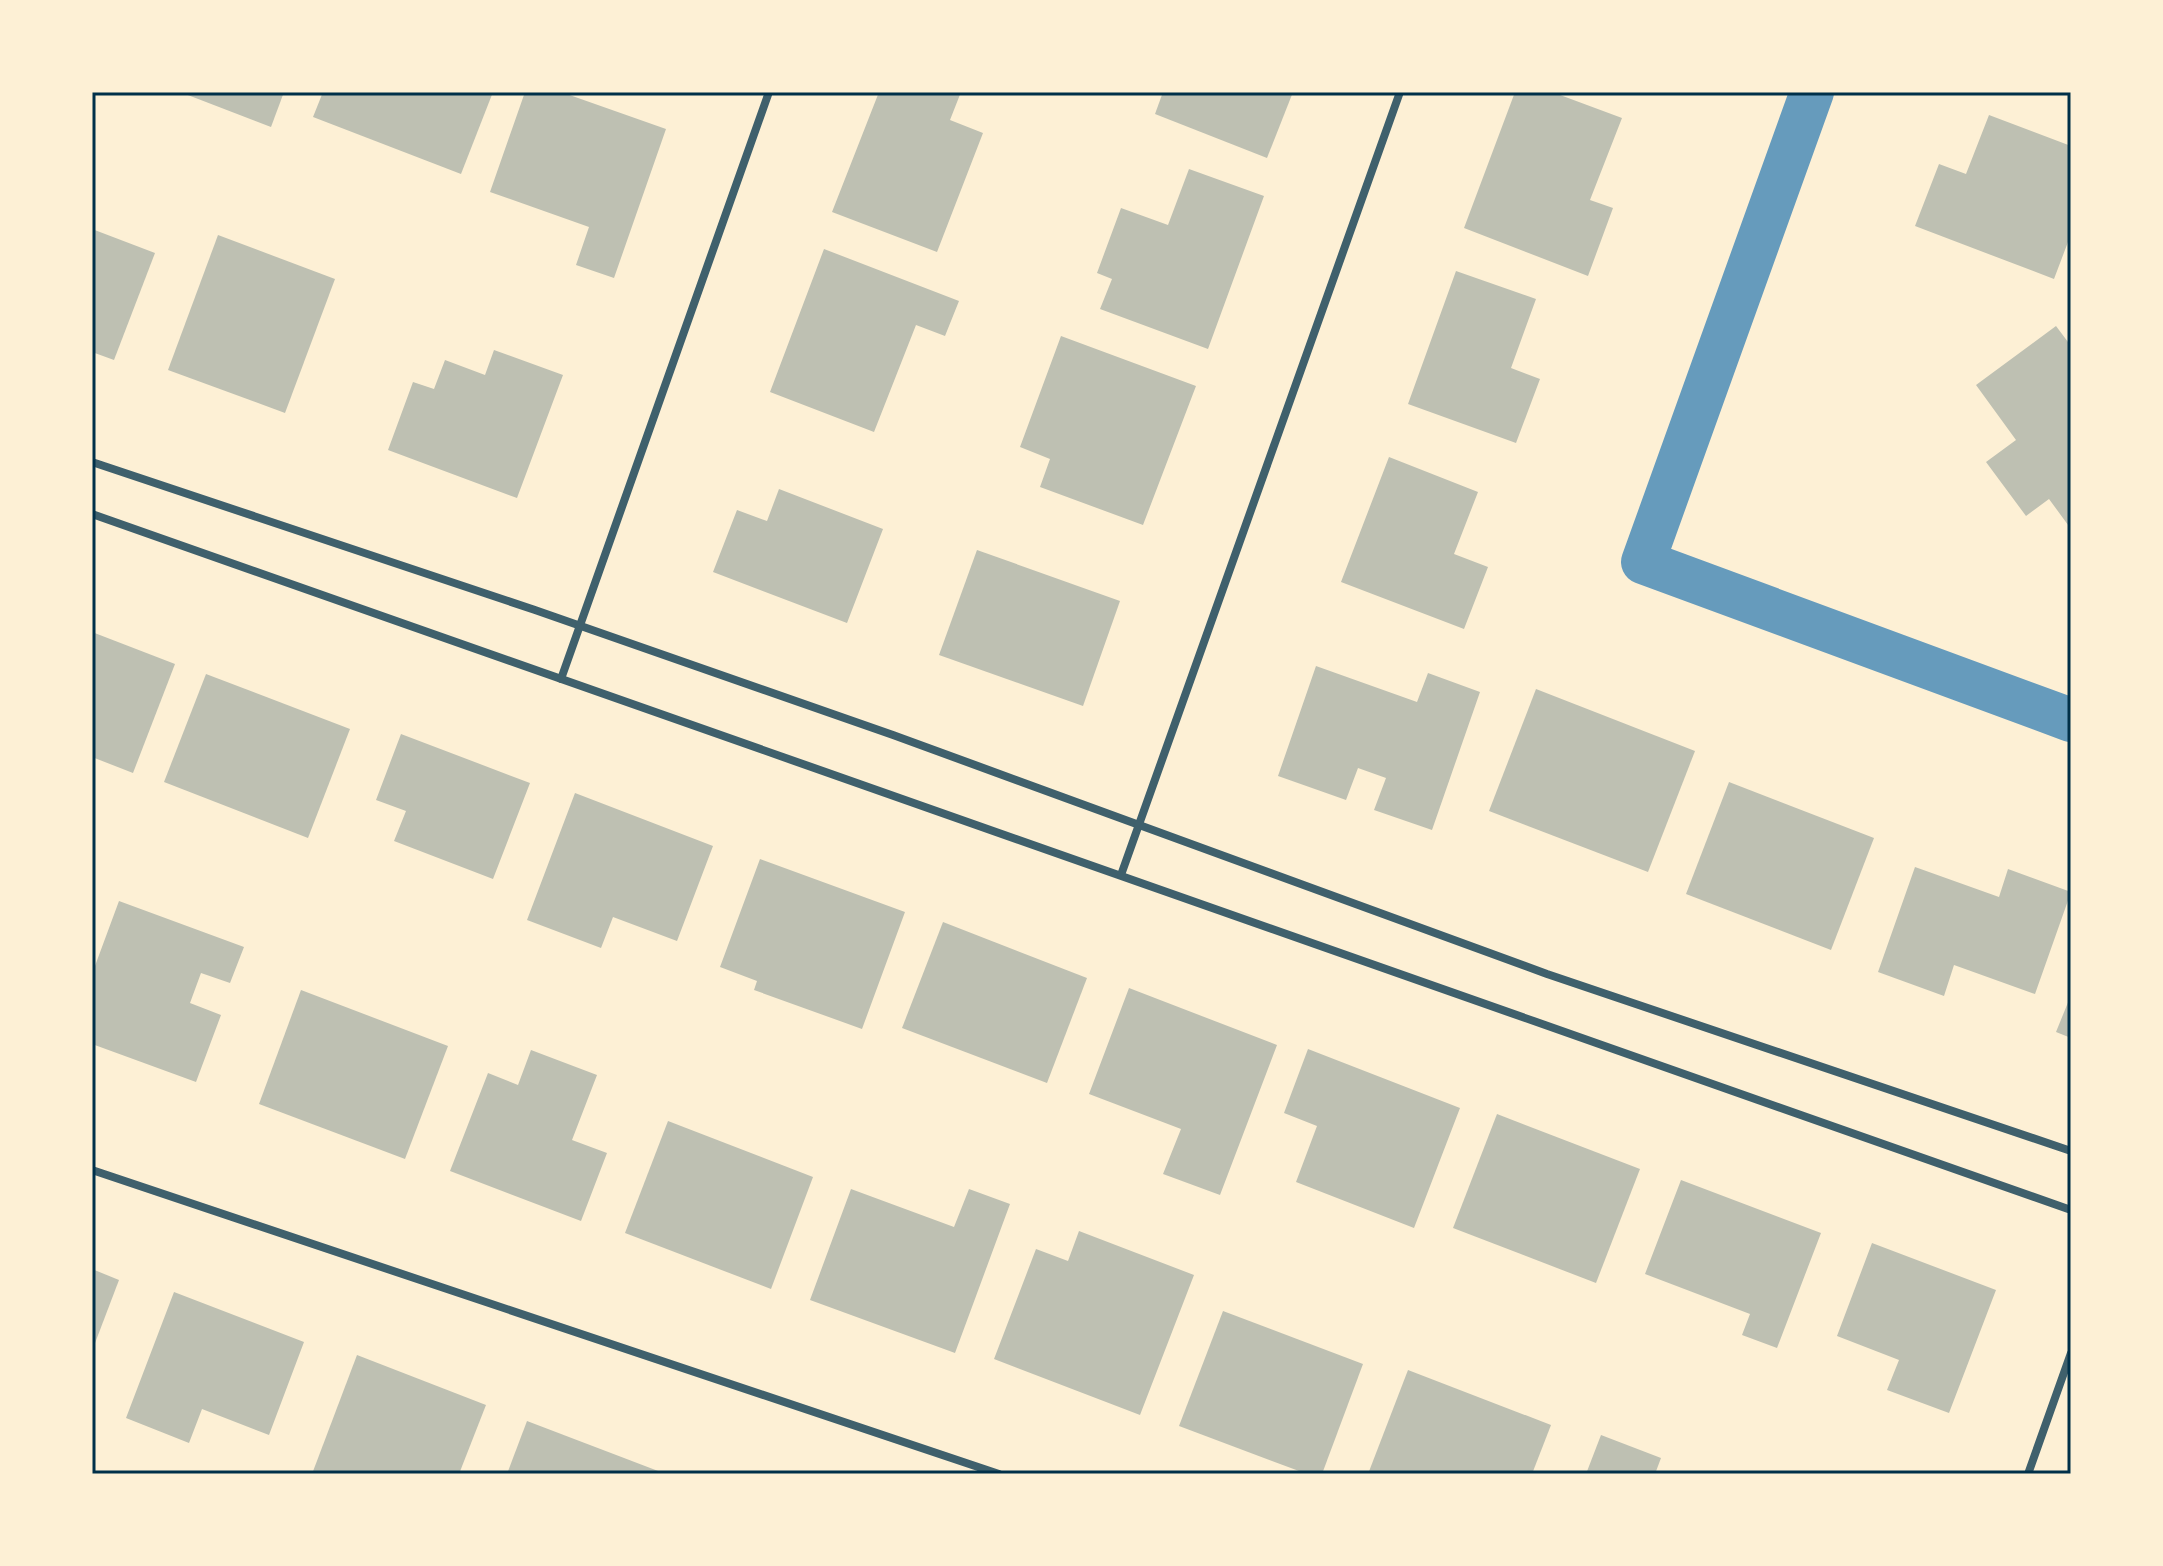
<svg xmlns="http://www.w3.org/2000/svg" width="2163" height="1566" font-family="Georgia,serif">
<rect width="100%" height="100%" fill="#fdf0d5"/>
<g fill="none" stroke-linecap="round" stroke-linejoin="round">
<polyline stroke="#669bbc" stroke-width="44" points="1812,92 1643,562 2071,720"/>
</g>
<g fill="#bec0b2">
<polygon points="180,92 284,92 271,127"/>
<polygon points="323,92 493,92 461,174 313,117"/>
<polygon points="525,92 561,92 666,129 614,278 576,265 589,227 490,192"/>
<polygon points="879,92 961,92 950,120 983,133 937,252 832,212"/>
<polygon points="1163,92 1293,92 1267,158 1155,114"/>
<polygon points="1515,92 1552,92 1622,118 1590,200 1613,208 1588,276 1464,228"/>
<polygon points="1989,115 2071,146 2071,234 2054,279 1915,226 1939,164 1966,174"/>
<polygon points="1189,169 1264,196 1208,349 1100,309 1112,279 1097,273 1121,208 1168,225"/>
<polygon points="92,229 155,253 114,360 92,352"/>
<polygon points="218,235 335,279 285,413 168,370"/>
<polygon points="824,249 959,301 945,336 916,325 874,432 770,392"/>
<polygon points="1456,271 1536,299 1511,368 1540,379 1516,443 1408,404"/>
<polygon points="2056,326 2071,346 2071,529 2049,499 2026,516 1986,462 2016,440 1976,385"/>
<polygon points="1061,336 1196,386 1143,525 1040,487 1050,459 1020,447"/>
<polygon points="494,350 563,375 517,498 388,450 413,382 434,389 445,360 485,375"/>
<polygon points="1389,457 1478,492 1454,554 1488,567 1464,629 1341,582"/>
<polygon points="779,489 883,529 847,623 713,572 737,510 767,521"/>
<polygon points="977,550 1120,601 1083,706 939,655"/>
<polygon points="92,632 175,664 133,773 92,757"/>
<polygon points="1316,666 1417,702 1428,673 1480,692 1432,830 1374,810 1386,778 1358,768 1346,800 1278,776"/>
<polygon points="206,674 350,729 308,838 164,782"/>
<polygon points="1536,689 1695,751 1648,872 1489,811"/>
<polygon points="401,734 530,783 493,879 394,841 406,811 376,800"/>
<polygon points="1729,782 1874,838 1831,950 1686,894"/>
<polygon points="575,793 713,846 677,941 613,917 601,948 527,920"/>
<polygon points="760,859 905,912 862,1029 754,990 757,981 720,967"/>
<polygon points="1915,867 1999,897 2008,869 2071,892 2035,994 1954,965 1944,996 1878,972"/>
<polygon points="119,901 244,947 230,983 201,973 190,1003 221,1015 196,1082 92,1044 92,974"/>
<polygon points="943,922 1087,978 1047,1083 902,1028"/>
<polygon points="1129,988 1277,1045 1220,1195 1163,1174 1181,1129 1089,1094"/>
<polygon points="301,990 448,1046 405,1159 259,1104"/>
<polygon points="2071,995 2071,1038 2056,1032"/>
<polygon points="1308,1049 1460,1108 1414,1228 1296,1182 1317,1126 1284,1113"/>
<polygon points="531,1050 597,1075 572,1140 607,1153 581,1221 450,1171 488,1073 518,1085"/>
<polygon points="1497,1114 1640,1169 1596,1283 1453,1228"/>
<polygon points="668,1121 813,1177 771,1289 625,1233"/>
<polygon points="1681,1180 1821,1233 1777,1348 1742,1335 1750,1314 1645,1274"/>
<polygon points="851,1189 954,1227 969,1189 1010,1204 955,1353 810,1300"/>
<polygon points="1079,1231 1194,1275 1140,1415 994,1359 1036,1249 1068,1261"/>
<polygon points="1872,1243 1996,1290 1949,1413 1887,1390 1899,1360 1837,1336"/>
<polygon points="92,1269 119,1280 92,1351"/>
<polygon points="174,1292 304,1342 269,1435 202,1409 189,1443 126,1418"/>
<polygon points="1223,1311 1363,1364 1322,1474 1307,1474 1179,1426"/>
<polygon points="357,1355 486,1405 459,1474 312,1474"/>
<polygon points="1408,1370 1551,1425 1532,1474 1368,1474"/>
<polygon points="527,1421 666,1474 507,1474"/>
<polygon points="1601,1435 1661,1458 1655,1474 1586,1474"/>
</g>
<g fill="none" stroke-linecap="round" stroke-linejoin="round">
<g stroke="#3f606c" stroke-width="8">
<polyline points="92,462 535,610 893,735 1547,974 2071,1151"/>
<polyline points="92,514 2071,1210"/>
<polyline points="561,679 769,92"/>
<polyline points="1121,875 1400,92"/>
<polyline points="92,1170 999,1474"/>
<polyline points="2028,1474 2071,1353"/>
</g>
</g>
<rect width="2163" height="1566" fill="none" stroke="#fdf0d5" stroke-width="188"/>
<rect x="94" y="94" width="1975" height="1378" fill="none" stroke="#003049" stroke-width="3"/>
</svg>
